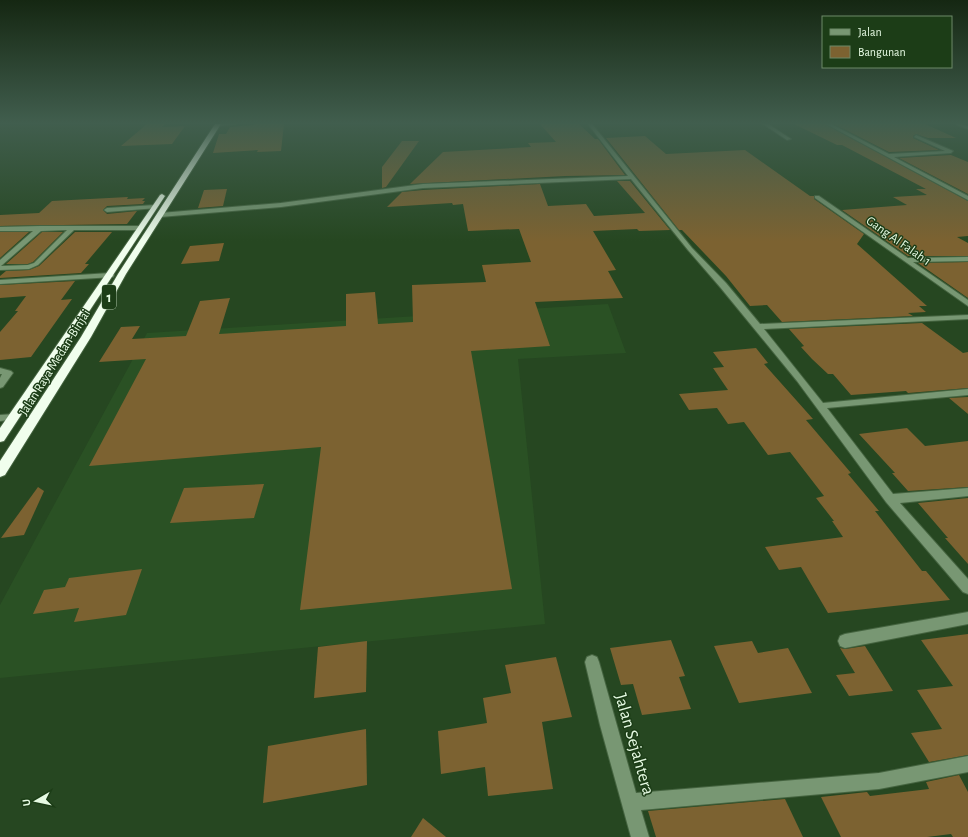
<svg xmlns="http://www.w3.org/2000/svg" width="968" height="837" font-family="'Alegreya Sans',sans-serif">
<rect width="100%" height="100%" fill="#264721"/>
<polygon fill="#2a5124" points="608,304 626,353 518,359 545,624 0,678 0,605 147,333"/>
<g fill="#7c6231">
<polygon points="147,124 165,124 162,127 185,126 172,144 121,146"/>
<polygon points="255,124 284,124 281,151 257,152 258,150 213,153 219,134 226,134 230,127 254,125"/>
<polygon points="540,124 579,124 595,139 598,139 625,175 565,176 410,184 443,152 531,147 528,143 556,142"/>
<polygon points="794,124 825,124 968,201 968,236 957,237 968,243 968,256 908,256 842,210 907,205 893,197 927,195 916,189 926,189 842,145 837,145"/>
<polygon points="834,124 925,124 956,138 928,138 916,134 913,136 913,138 939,150 889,152"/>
<polygon points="645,136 666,154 745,150 810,196 814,196 814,199 864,234 857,244 927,306 919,306 926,312 908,313 913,316 782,322 767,305 750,306 726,276 682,230 679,230 606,138"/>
<polygon points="402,141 419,141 386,187 382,188 382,167"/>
<polygon points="951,155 968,162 968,194 899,158"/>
<polygon points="617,181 630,181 670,230 639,231 637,229 593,231 616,270 608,271 623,298 535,302 550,346 471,351 512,589 300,610 321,447 89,466 146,359 99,362 121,327 140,326 132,339 186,336 200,301 230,298 219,334 346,326 346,294 375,292 378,324 413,322 412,285 486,282 482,265 531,262 519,229 468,231 463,204 453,205 452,203 387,207 402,192 423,190 540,184 548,206 586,204 594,216 645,213"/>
<polygon points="227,189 223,206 198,208 204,190"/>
<polygon points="128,197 127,199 145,198 142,201 145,201 143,204 107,206 103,210 107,214 137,211 127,224 0,226 0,215 39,213 52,201"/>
<polygon points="0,232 29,232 0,258"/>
<polygon points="42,232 63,232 33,262 28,264 6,264"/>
<polygon points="75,232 112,232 85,264 89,264 81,273 0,278 0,276 6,271 29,270 39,266"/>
<polygon points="224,243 219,261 181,264 190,246"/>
<polygon points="968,262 968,298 918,263"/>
<polygon points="75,281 61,300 72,299 31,357 0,360 0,332 18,311 15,311 26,296 0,298 0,285"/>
<polygon points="922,323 963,353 968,352 968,388 908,393 906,391 851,395 833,374 828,374 812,359 801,347 804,346 789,329"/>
<polygon points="756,348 768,363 764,364 813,419 806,420 851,473 848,474 879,511 875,511 922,571 926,571 950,600 828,613 801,567 779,570 765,547 843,537 832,521 834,521 816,498 824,496 790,452 768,455 744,422 728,424 717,408 689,410 679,394 728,390 713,368 724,367 713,352"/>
<polygon points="968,397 968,414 949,398"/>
<polygon points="907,428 925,446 968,441 968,487 908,491 892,473 895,473 859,434"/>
<polygon points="264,484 254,518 170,523 184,488"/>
<polygon points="38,487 44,491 24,535 1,538"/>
<polygon points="968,498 968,564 945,538 948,538 918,503"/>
<polygon points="142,569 126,615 74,622 79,608 33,614 44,590 65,587 69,578"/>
<polygon points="968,634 968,755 929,762 911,733 942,729 917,690 953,686 921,640"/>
<polygon points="671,640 685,676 679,677 691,709 642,715 633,684 621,685 610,648"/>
<polygon points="367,641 366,692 314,698 318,647"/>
<polygon points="752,641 758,653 788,648 812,693 739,703 714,646"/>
<polygon points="865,646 893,691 849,696 836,675 855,673 840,648 845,649"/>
<polygon points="556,657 572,717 542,722 553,789 488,796 485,767 441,774 438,731 487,723 483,698 511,693 505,665"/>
<polygon points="366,729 367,785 263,803 268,746"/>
<polygon points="959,775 968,792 968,837 953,837 951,834 927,837 841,837 821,797 867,792 870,796 929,789 926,782"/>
<polygon points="785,799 803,837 656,837 648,811"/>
<polygon points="423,818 446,837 411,837"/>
</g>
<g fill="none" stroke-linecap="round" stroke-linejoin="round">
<g stroke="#456440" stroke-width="2">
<g id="minor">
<polygon points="216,124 236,124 218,126"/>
<polygon points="588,124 592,124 692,248 726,283 760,324 968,315 968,319 764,329 823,403 968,389 968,395 827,408 893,494 968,488 968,496 900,503 968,579 968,594 963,592 886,502 797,381 720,287 688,250 631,179 423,188 281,207 160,217 157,215 160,213 281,203 423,184 628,176"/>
<polygon points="763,124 768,124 791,139 787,140"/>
<polygon points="826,124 831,124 889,154 945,151 914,137 916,135 953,151 951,153 894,157 968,196 968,200"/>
<polygon points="957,124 968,126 968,129 957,125"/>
<polygon points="815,196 819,196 908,258 968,257 968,261 913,262 968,300 968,306 815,198"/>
<polygon points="155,205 157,206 157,208 107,212 104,210 107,208"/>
<path d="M40 226H141L144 228 141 230H74L38 265 29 269 0 270V260L33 231H0V227ZM67 230 34 263 28 265 1 266 41 231Z"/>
<polygon points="110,273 114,275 113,277 0,284 0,280"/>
<polygon points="0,368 11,371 13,373 3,387 0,388 0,378 2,374 0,374"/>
<polygon points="14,414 19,417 18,419 0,421 0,415"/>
<polygon points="968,612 968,624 845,648 840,646 838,641 840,636 845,634"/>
<polygon points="592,655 597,657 599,662 636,793 879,773 968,756 968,772 879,789 641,810 649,837 631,837 600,725 585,662 587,657"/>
</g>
</g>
<g stroke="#456440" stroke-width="2">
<g id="highway">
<polygon points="215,124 221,124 126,274 91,337 5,475 0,477 0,461 81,337 118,274"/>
<polygon points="162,194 165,196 4,441 0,442 0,428 160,195"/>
</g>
</g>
<use href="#minor" fill="#789773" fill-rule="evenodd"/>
<use href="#highway" fill="#f0feed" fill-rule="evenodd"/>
</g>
<linearGradient id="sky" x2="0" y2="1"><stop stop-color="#152712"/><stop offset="0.51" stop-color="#415e4e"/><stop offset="1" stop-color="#415e4e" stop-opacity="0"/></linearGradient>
<rect width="968" height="241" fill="url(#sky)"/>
<g text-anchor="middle" stroke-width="3" stroke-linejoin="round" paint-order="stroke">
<g font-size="13" fill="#e6fae3" stroke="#1c3d17">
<text transform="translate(899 240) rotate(35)" y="5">Gang Al Falah 1</text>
<text transform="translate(54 362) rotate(-58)" y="5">Jalan Raya Medan-Binjai</text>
</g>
<rect fill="#1c3d17" stroke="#a9c1a6" stroke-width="1" x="102" y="285" width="14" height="24" rx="3"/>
<g font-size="14" font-weight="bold" fill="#e6fae3">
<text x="109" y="302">1</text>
</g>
<g font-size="18" fill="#e6fae3" stroke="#1c3d17">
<text transform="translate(635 744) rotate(74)" y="6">Jalan Sejahtera</text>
</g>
</g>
<rect x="822" y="16" width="130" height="52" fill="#1c3d17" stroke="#6d8969"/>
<rect x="830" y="29" width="20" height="6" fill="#789773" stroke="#6d8969"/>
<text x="858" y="36" font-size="12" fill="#e6fae3">Jalan</text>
<rect x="830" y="46" width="20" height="12" fill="#7c6231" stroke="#6d8969"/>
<text x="858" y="56" font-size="12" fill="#e6fae3">Bangunan</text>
<g transform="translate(36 801) rotate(261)" stroke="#1c3d17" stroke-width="3" paint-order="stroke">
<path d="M0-3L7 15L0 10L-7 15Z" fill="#e6fae3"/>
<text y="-6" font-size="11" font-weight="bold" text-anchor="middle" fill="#e6fae3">U</text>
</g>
</svg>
